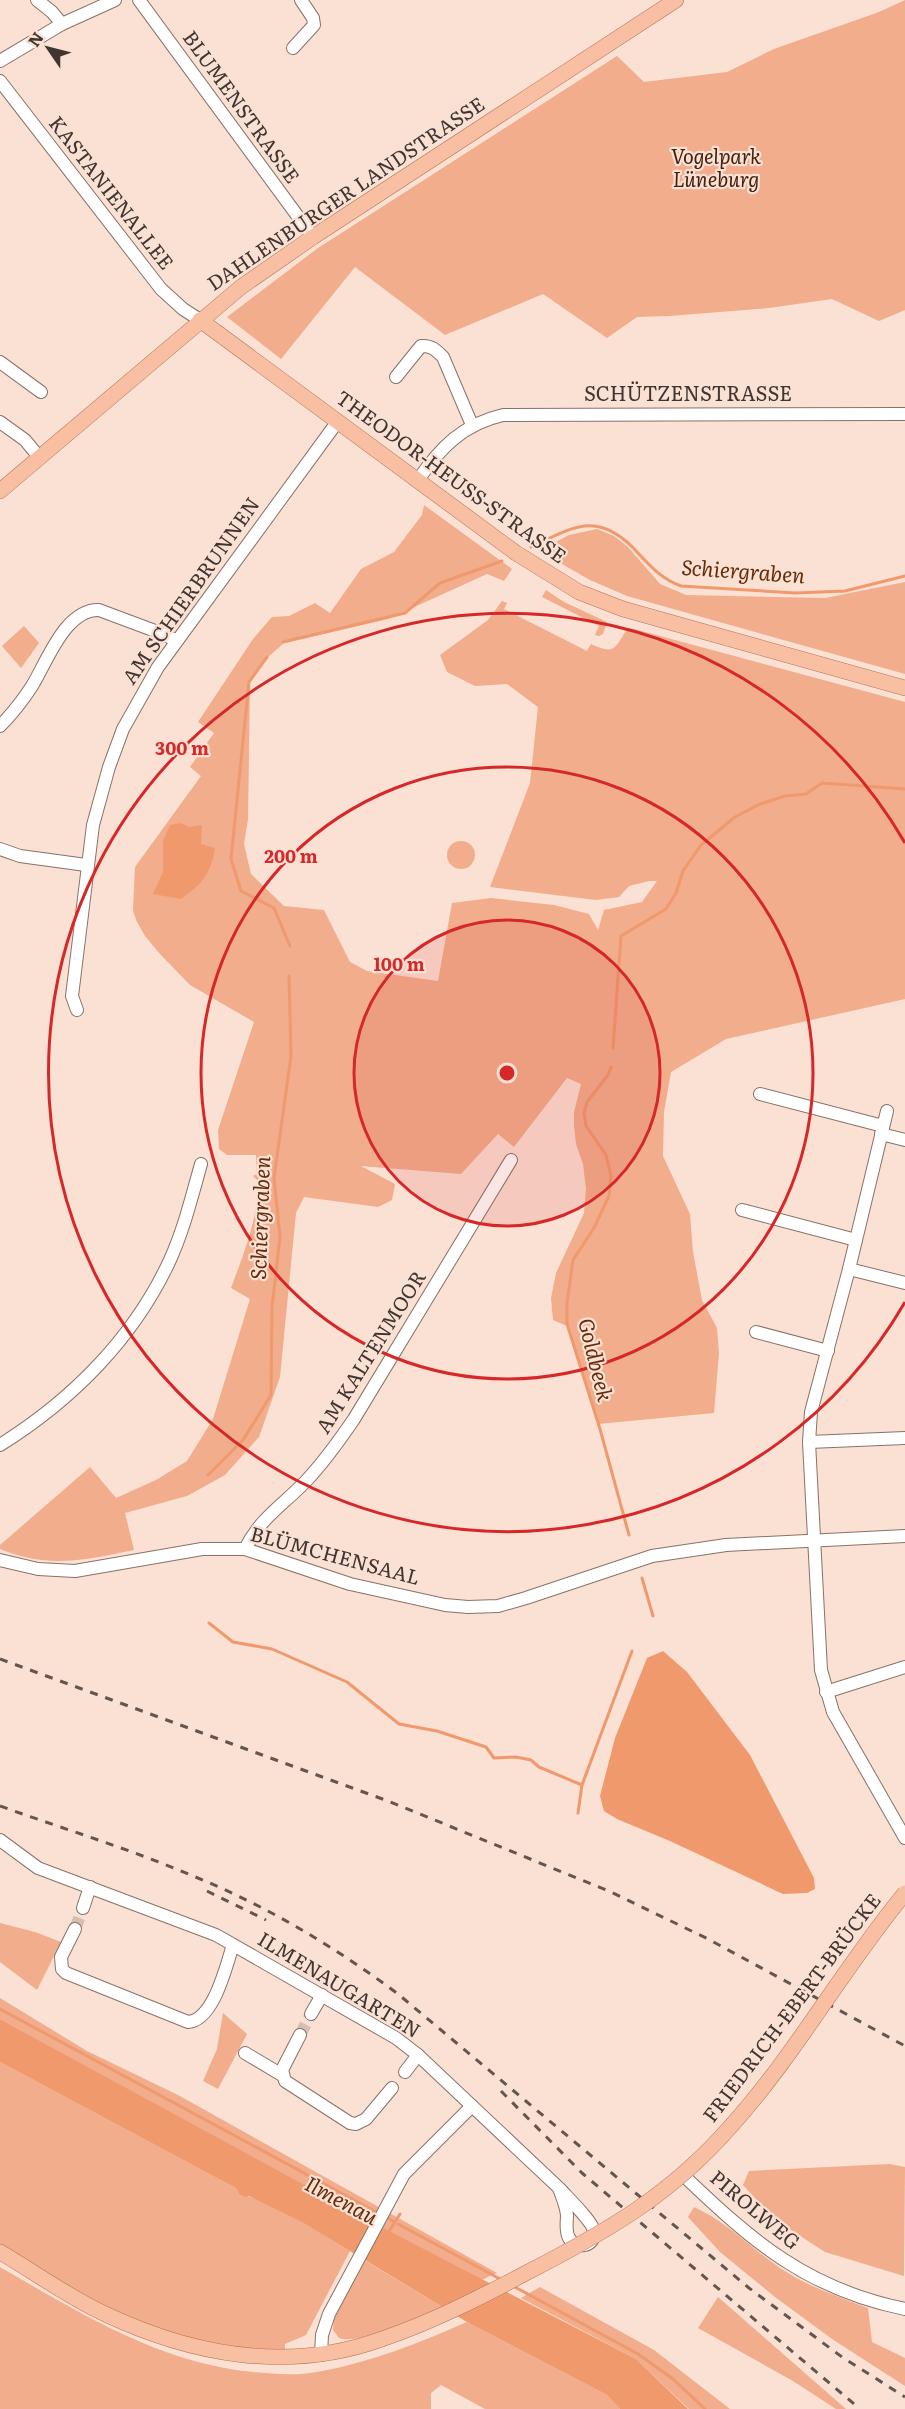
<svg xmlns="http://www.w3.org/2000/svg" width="905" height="2409" font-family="Literata,serif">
<rect width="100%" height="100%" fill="#fbe0d4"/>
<g fill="#f1ad8c">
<polygon points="905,0 905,310 879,321 832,299 769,308 669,316 637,317 607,338 543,294 445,335 355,267 281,359 227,317 318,248 617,56 644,82 727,72 774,49 879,12"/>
<path d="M424 505 512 569 504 581 487 574 388 619 284 643 268 657 250 683 248 819 244 844 251 874 284 906 324 910 350 962 367 971 438 981 452 903 491 898 554 905 589 914 598 930 604 910 642 902 657 881H649L629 886 619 897 596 900 490 887 530 783 538 707 507 684 475 686 447 672 440 655 488 620 502 601 507 603 504 609 587 651 591 644C616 656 615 647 628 628L634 629 905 702V999L726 1039 671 1072 664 1112 663 1156 690 1214 693 1252 702 1300 717 1328 719 1353 714 1413 598 1424 567 1326 553 1320 551 1298 556 1273 584 1213 586 1189 583 1164 576 1144 574 1126V1112L581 1084 567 1078 514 1147 498 1134 461 1174 361 1166 395 1184 392 1200 378 1207 304 1197 296 1213 280 1377 259 1437 225 1475 187 1496 125 1513 134 1550C86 1560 48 1569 0 1549V1545L90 1467 116 1498 156 1480 187 1461 213 1419 250 1299 231 1288C244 1253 258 1219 258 1181L253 1176 257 1174 256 1155H227L219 1149 218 1130 254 1022 190 985 160 954 145 936 136 920 133 910 135 867 201 776 190 767 214 733 198 722 253 639 272 617 289 616 315 603 330 613 361 569 394 552 422 515Z"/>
<polygon points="597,529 614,536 628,547 660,584 686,595 825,598 905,582 905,674 627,596 590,580 539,551 569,535"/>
<polygon points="546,590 564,602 607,622 603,634 599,636 595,635 599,626 542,597"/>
<polygon points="24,626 39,643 21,668 2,646"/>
<circle cx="461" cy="855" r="14"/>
<polygon points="0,1923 35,1932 61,1942 37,1990 0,1962"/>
<polygon points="0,1998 87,2051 178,2095 497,2273 479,2281 0,2019"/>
<polygon points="223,2013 247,2034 218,2089 203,2081 217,2049"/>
<path d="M0 2062 213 2176 236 2188 239 2194C274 2201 318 2232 350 2251L306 2335 285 2344V2350C227 2350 167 2337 115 2312 76 2292 38 2267 0 2244Z"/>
<polygon points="889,2164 905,2167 904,2276 825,2252 774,2219 743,2185 749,2171"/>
<path d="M694 2207C727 2222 751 2248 780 2268 806 2286 839 2297 868 2308L872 2342 905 2358V2386L832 2339 775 2297 720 2252 688 2217Z"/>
<path d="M364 2260 442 2307C422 2316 358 2346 339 2338L333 2330 334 2319Z"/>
<path d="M0 2267C80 2313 159 2363 253 2372 274 2374 296 2376 317 2372 369 2363 419 2343 467 2322L607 2395 620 2409H485L441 2385 431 2393V2409H0Z"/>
<polygon points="540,2287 654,2350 730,2409 689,2409 636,2359 521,2298"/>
<polygon points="718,2297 846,2409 836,2409 793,2381 698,2328"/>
</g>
<g fill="#f0996d">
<path d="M180 823 189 827 202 825 201 844 215 848C211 874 202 884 181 899L153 894 163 872V841L170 825Z"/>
<polygon points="663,1651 687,1672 750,1755 814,1878 815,1889 807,1893 783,1894 670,1841 617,1819 604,1811 600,1796 615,1738 647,1658"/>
<polygon points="0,2019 389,2231 636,2359 688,2409 620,2409 607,2395 467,2322 302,2222 249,2196 245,2197 239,2194 236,2188 213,2176 0,2062"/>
</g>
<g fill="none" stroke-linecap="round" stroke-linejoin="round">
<g stroke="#f0996d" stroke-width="3">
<path d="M531 547C575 526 599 510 638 553 651 567 662 579 681 586L795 593 845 591 905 576"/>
<polyline points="283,642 405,613 440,583 502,561"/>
<polyline points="267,657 249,682 231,859 241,891 274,908 290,946"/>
<polyline points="613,1048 621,936 666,909 676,893 683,871 701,845 735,817 760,804 785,796 806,794 822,783 905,789"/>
<polyline points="611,1067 608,1075 587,1102 584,1113 586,1126 606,1155 611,1176 609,1196 594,1228 573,1260 567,1303 567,1324 600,1429 629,1535"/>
<polyline points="208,1475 243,1440 271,1395 272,1307 280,1237 274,1178 291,1056 289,976"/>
<polyline points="642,1578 653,1616"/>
<polyline points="209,1623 233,1642 272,1649 347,1682 399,1724 437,1731 486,1747 494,1758 516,1757 531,1760 539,1767 582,1785"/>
<polyline points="578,1813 582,1785 632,1651"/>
<polyline points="0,2009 378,2213"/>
<polyline points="384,2216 393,2221"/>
<polyline points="398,2224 502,2280"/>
<polyline points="388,2233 400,2214"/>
<polyline points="513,2286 638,2354 673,2379 705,2409"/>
</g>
<g stroke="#d6beb3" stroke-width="12" stroke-dasharray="12 6" stroke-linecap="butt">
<polyline points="75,1929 83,1908"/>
<polyline points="300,2035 311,2014"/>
</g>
<g stroke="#897267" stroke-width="14">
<g id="minor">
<polyline points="37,0 52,12 62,24"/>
<polyline points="139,0 313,237"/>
<polyline points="293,48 314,25 313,18 301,0"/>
<polyline points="0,61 62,24 115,0"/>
<polyline points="0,81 161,289 183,309 200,320"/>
<polyline points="0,362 41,392"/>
<path d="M396 377 421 346C431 345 436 350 443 357L472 425"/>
<polyline points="0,422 25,440 39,457"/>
<path d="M418 480C440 448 463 424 503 415L905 414"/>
<path d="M0 726C12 714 23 700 32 686 47 662 65 609 99 610L166 635 176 641"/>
<polyline points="0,849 20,856 86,865"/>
<polyline points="77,1010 72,996 93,825 109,767 123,729 158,667 338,421"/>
<polyline points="760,1094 883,1126"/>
<polyline points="887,1111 849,1269 811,1412 809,1442 821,1670 833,1712 905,1838"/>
<polyline points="881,1134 905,1140"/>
<polyline points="742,1210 856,1240"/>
<polyline points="849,1269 905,1283"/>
<polyline points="756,1332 828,1351"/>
<polyline points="809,1442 905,1438"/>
<path d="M0 1445C72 1400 134 1338 170 1260 184 1229 192 1196 201 1164"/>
<path d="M245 1549C261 1517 282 1506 306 1481 324 1462 339 1441 354 1419L511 1160"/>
<polyline points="0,1560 38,1569 75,1571 202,1549 245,1549 350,1584 445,1605 468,1607 498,1606 526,1598 652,1556 726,1545 905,1536"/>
<polyline points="826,1692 905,1667"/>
<path d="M0 1840 38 1868 216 1935 396 2038 418 2055 559 2188C562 2197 566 2205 567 2215 567 2222 565 2231 569 2238 576 2250 596 2247 594 2231 592 2221 567 2197 559 2188"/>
<polyline points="83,1908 90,1887"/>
<path d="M75 1929 61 1957 62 1969 66 1973 188 2022C214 2020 226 1966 233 1945"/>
<polyline points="311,2014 322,1995"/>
<polyline points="300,2035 282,2070 285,2081 350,2123 356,2124 366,2119 392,2088"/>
<polyline points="245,2053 282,2075"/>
<polyline points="405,2072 418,2055"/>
<path d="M683 2175C753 2242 807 2289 905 2309"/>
<polyline points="321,2355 322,2335 329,2314 404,2174 472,2106"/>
</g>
</g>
<g stroke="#b57353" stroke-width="16">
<g id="major">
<polyline points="200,320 516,553 579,592 623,609 905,688"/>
<polyline points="0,491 241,287 313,237 676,0"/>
<path d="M0 2252C34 2272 67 2296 103 2313 191 2355 288 2373 382 2339"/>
</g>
</g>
<use href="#minor" stroke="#fff" stroke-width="12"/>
<use href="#major" stroke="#f8bfa3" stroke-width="15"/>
<g stroke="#63554f" stroke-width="3" stroke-dasharray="8 8" stroke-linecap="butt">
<polyline points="0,1659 388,1801 611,1892 708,1939 905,2046"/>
<path d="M0 1806C64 1829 130 1849 193 1876 267 1906 335 1947 398 1994L749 2288 842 2357 905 2397"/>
<polyline points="207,1891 266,1920"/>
<polyline points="501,2091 582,2173 860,2409"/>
</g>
<g stroke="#b57353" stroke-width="16" stroke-linecap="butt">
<path id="major-bridge" d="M382 2339C432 2322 479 2298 526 2273 606 2232 671 2195 731 2126 796 2054 843 1968 905 1893"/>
</g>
<use href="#major-bridge" stroke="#f8bfa3" stroke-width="15"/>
</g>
<circle cx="507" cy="1073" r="153" fill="#d62828" fill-opacity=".12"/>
<g fill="none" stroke="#d62828" stroke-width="3">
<circle cx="507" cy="1073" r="153"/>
<circle cx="507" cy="1073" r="306"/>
<path d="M905 1302A459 459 0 1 1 905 843"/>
</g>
<g text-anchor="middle" stroke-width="4.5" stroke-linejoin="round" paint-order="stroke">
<g font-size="20" fill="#403531" stroke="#fbe0d4">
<text transform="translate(241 107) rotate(54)" y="7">BLUMENSTRASSE</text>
<text transform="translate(111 193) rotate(52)" y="7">KASTANIENALLEE</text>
<text transform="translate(346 194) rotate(-34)" y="7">DAHLENBURGER LANDSTRASSE</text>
<text x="688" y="401">SCHÜTZENSTRASSE</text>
<text transform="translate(451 477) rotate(36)" y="7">THEODOR-HEUSS-STRASSE</text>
<text transform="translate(191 591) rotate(-55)" y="7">AM SCHIERBRUNNEN</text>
<text transform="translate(371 1352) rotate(-58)" y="7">AM KALTENMOOR</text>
<text transform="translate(335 1556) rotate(15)" y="7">BLÜMCHENSAAL</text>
<text transform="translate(339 1985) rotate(31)" y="7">ILMENAUGARTEN</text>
<text transform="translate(792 2008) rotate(-53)" y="7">FRIEDRICH-EBERT-BRÜCKE</text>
<text transform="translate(755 2210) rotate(40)" y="7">PIROLWEG</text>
</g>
<g font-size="20" font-style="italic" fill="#452210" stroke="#fbe0d4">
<text x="716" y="164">Vogelpark<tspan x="716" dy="23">Lüneburg</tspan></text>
</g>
<g font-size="21" font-style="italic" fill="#642d0c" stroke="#fbe0d4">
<text transform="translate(743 572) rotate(4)" y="7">Schiergraben</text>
<text transform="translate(261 1218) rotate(-88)" y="7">Schiergraben</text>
<text transform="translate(595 1360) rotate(76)" y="7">Goldbeek</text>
<text transform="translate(341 2201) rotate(28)" y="7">Ilmenau</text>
</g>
</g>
<circle cx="507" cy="1073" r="9" fill="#d62828" stroke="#fbe0d4" stroke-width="3"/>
<g font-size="18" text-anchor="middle" font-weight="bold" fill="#d62828" stroke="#fbe0d4" stroke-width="4.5" stroke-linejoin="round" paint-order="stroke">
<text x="182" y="755">300 m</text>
<text x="291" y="863">200 m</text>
<text x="399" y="971">100 m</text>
</g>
<g transform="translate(48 48) rotate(305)" stroke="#fbe0d4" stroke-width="4.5" paint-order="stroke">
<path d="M0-4.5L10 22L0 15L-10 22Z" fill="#403531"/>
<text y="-9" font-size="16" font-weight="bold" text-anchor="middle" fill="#403531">N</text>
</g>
</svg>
